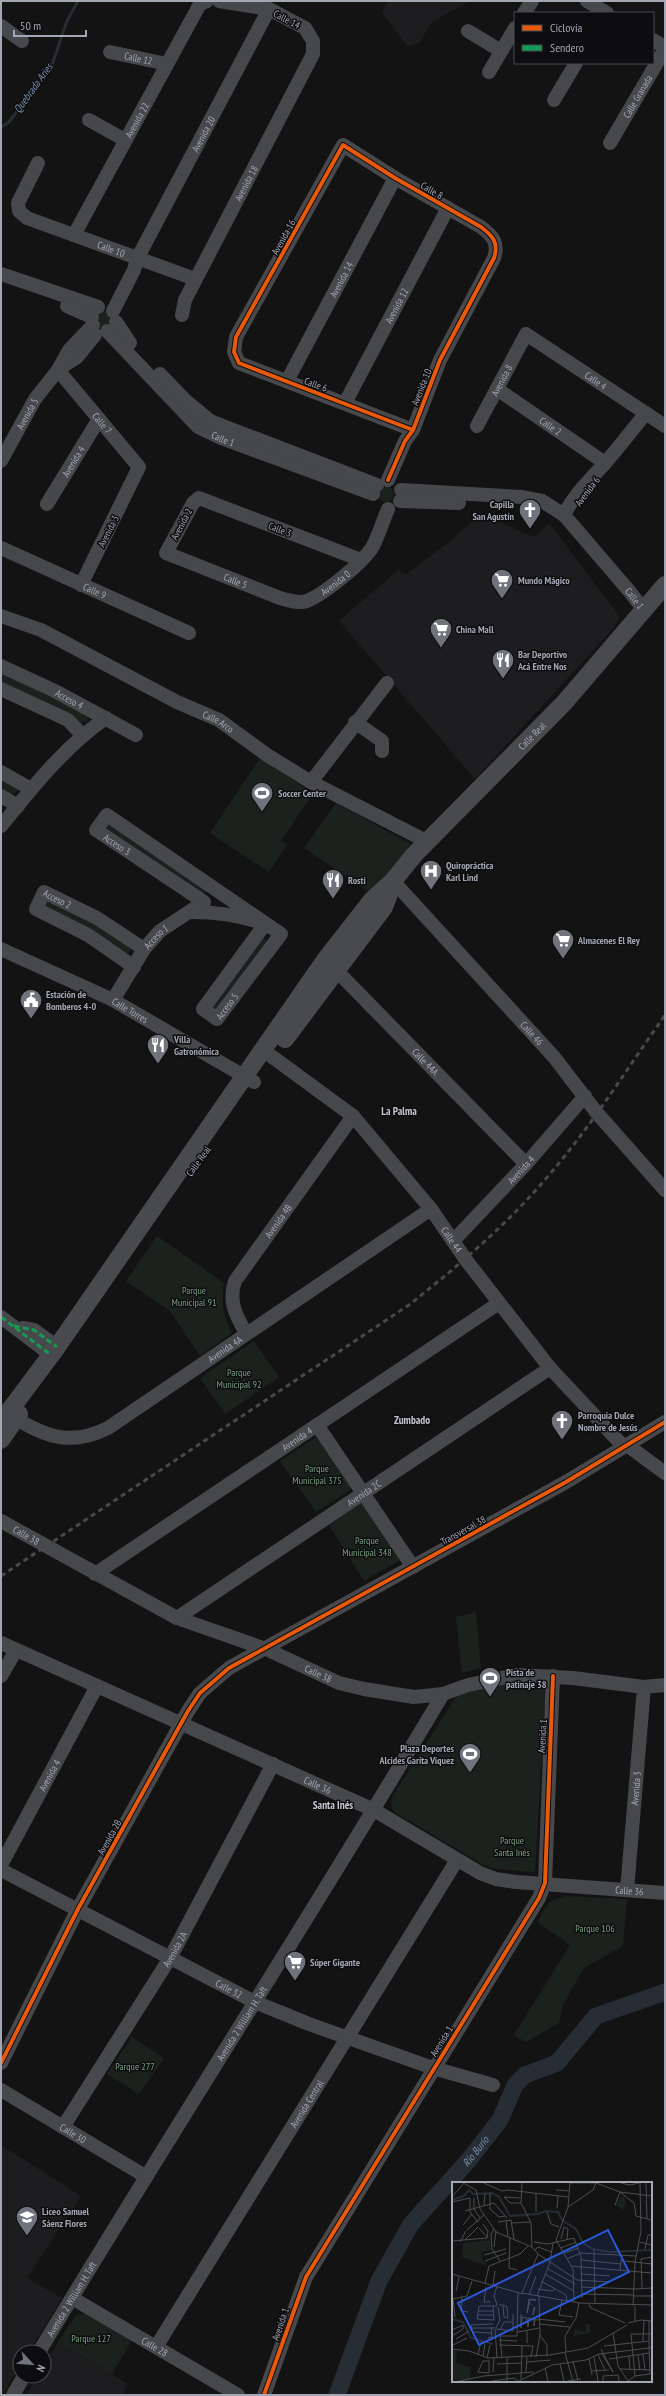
<svg xmlns="http://www.w3.org/2000/svg" width="666" height="2396" font-family="'PT Sans Narrow',sans-serif">
<rect width="100%" height="100%" fill="#131313"/>
<g fill="#1d1d1f">
<polygon points="387,1 470,1 432,22 419,43 407,46 382,13"/>
<polygon points="478,512 534,537 549,523 620,617 611,631 475,779 339,621 398,570 406,574 449,542 472,522"/>
<polygon points="1,2145 81,2196 27,2278 62,2298 29,2352 20,2352 20,2366 2,2395"/>
<polygon points="58,2342 128,2384 122,2395 26,2395 38,2376 44,2376 44,2366"/>
</g>
<g fill="#1b221d">
<circle cx="104" cy="319" r="8"/>
<circle cx="386" cy="494" r="8"/>
<polygon points="3,672 89,714 87,721 80,723 1,684 1,675"/>
<polygon points="260,758 313,793 281,841 287,845 269,872 210,833"/>
<polygon points="1,775 19,790 11,795 1,791"/>
<polygon points="336,803 411,844 372,894 304,848"/>
<polygon points="108,821 209,890 200,896 102,830"/>
<polygon points="46,896 133,947 126,956 42,906"/>
<polygon points="261,936 270,943 217,1014 207,1007"/>
<path d="M157 1236 224 1283C221 1301 223 1317 232 1333L200 1356 170 1311 126 1281Z"/>
<polygon points="254,1341 279,1377 225,1414 200,1378"/>
<polygon points="318,1436 353,1488 316,1512 280,1461"/>
<polygon points="363,1501 402,1559 364,1581 329,1525"/>
<polygon points="476,1612 481,1668 462,1673 456,1617"/>
<polygon points="506,1681 544,1681 546,1685 535,1872 496,1869 484,1865 394,1812 391,1807 392,1797 457,1695"/>
<polygon points="564,1896 627,1899 623,1946 584,1968 563,2004 559,2023 526,2042 514,2035 570,1945 537,1922 549,1902"/>
<polygon points="132,2037 164,2058 139,2094 107,2074"/>
<polygon points="85,2313 132,2340 112,2374 58,2342 76,2316"/>
</g>
<g fill="none" stroke-linecap="round" stroke-linejoin="round">
<polyline stroke="#272d34" stroke-width="3" points="1,127 9,122 52,65 67,21 78,1"/>
<path stroke="#272d34" stroke-width="17" id="s1" d="M337 2395 379 2281 411 2224 468 2161 500 2120 515 2085 525 2075 557 2063 596 2016 665 1992"/>
<g stroke="#47484c" stroke-width="14">
<polyline points="587,1 607,13"/>
<polyline points="524,13 532,1"/>
<polyline points="1,26 22,41"/>
<polyline points="468,31 501,51"/>
<polyline points="653,40 665,47"/>
<path id="s2" d="M110 52 167 64"/>
<polyline points="489,72 515,28"/>
<polyline points="554,100 576,63"/>
<polyline points="89,120 125,140"/>
<path id="s3" d="M610 143 665 49"/>
<path id="s4" d="M38 163 18 203 19 211 27 218 195 279"/>
<path id="s5" d="M74 235 200 4 207 1"/>
<polyline points="1,274 98,307"/>
<polyline points="67,306 92,317"/>
<path id="s6" d="M113 311 134 270 137 259 269 9"/>
<path id="s7" d="M182 315 185 300 313 54V41L305 28 269 9 219 1"/>
<polyline points="116,322 130,343"/>
<path id="s8" d="M107 331 198 427 221 438 373 494"/>
<polyline points="60,368 77,357 95,335"/>
<path id="s9" d="M58 370 139 467 81 585"/>
<polyline points="160,374 186,401 210,421 377,485"/>
<path id="s10" d="M287 381 395 178"/>
<path id="s11" d="M497 389 605 463"/>
<path id="s12" d="M345 403 448 208"/>
<path id="s13" d="M477 426 526 334 665 426"/>
<path id="s14" d="M1 461 35 399 58 370 69 350 93 325"/>
<path d="M388 480 405 441 413 430 440 360 494 258C499 243 493 236 481 227L395 178 343 145 236 337 234 352 239 363 413 430"/>
<path id="s15" d="M401 490 521 497 542 501 564 515 630 592 644 610"/>
<polyline points="400,501 459,503"/>
<path id="s16" d="M47 504 99 419"/>
<path d="M564 515C574 494 591 479 606 462 620 446 633 429 646 413"/>
<path id="s17" d="M1 548 189 633"/>
<path id="s18" d="M361 560 199 498 193 503 166 553 280 598C288 600 298 604 307 601 324 594 364 562 373 546 379 534 383 521 388 509"/>
<path id="s19" d="M1 616 41 630 177 702 219 720 267 755 311 782 428 842"/>
<path id="s20" d="M1 666 55 691 136 735"/>
<polyline points="1,689 68,720 82,735"/>
<polyline points="355,722 382,741 382,751"/>
<polyline points="1,772 31,789"/>
<polyline points="311,782 387,683"/>
<polyline points="1,796 18,806"/>
<path d="M1 826C34 786 64 747 106 718"/>
<path id="s21" d="M393 881 554 1057 597 1113 665 1190"/>
<path id="s22" d="M191 912C217 912 240 915 265 924L203 1009 217 1019 281 934 107 815 96 830 204 902"/>
<path id="s23" d="M1 949 113 1000 254 1082"/>
<path id="s24" d="M329 963 526 1164"/>
<path id="s25" d="M134 967 88 935 36 909 44 892 97 918 144 949"/>
<path id="s26" d="M113 1000 144 949 160 931 198 906"/>
<path id="s27" d="M263 1050 353 1116 431 1209 466 1260 550 1368 624 1447"/>
<path id="s28" d="M454 1240 526 1164 585 1096"/>
<polyline points="1,1317 51,1355"/>
<polyline points="23,1328 34,1330 57,1347"/>
<path id="s29" d="M246 1333C236 1316 228 1301 235 1281L353 1116"/>
<path id="s30" d="M8 1414C43 1435 68 1448 108 1428L431 1209"/>
<polyline points="317,1425 413,1567"/>
<polyline points="627,1445 665,1473"/>
<path id="s31" d="M1 1521 177 1618 266 1649 339 1683 364 1689 414 1697 443 1694 468 1685 517 1675 573 1678 644 1687 665 1685"/>
<path id="s32" d="M95 1574 499 1303"/>
<path id="s33" d="M177 1618 550 1368"/>
<path id="s34" d="M1 1643 374 1810 480 1873 496 1879 516 1882 665 1893"/>
<polyline points="1,1676 16,1650"/>
<path id="s35" d="M1 1865 97 1686"/>
<path id="s36" d="M1 1870 255 2002 309 2024 433 2068 493 2085"/>
<path id="s37" d="M627 1890 644 1687"/>
<polyline points="1,2063 78,1909 188,1711 200,1693 229,1668 566,1482 665,1422"/>
<path id="s38" d="M1 2090 145 2176"/>
<path id="s39" d="M63 2127 170 1958 273 1764"/>
<path id="s40" d="M72 2298 238 2395"/>
<path id="s41" d="M156 2347 457 1860"/>
<path id="s42" d="M39 2352C172 2131 312 1915 443 1694"/>
<polyline points="13,2395 24,2376"/>
<polyline points="264,2395 306,2277 539,1898 545,1883 553,1676"/>
</g>
<g stroke="#494a4e" stroke-width="18">
<polyline points="285,1039 384,907 393,883"/>
<path id="s43" d="M1 1422 57 1347 325 960 372 900 393 881 414 855 564 703 665 585"/>
<polyline points="1,1440 19,1414"/>
</g>
<path stroke="#47494b" stroke-width="3" stroke-dasharray="5 4" stroke-linecap="butt" d="M1 1576 409 1305C459 1265 508 1224 549 1175 592 1125 627 1069 665 1015"/>
<g stroke="#139951" stroke-width="3" stroke-dasharray="6 3" stroke-linecap="butt">
<polyline points="1,1317 51,1355"/>
<polyline points="14,1326 34,1330 57,1347"/>
</g>
<g stroke="#0d0d0f" stroke-width="6">
<g id="cycleway">
<path d="M388 480 405 441 413 430 440 360 494 258C499 243 493 236 481 227L395 178 343 145 236 337 234 352 239 363 413 430"/>
<polyline points="1,2063 78,1909 188,1711 200,1693 229,1668 566,1482 665,1422"/>
<polyline points="264,2395 306,2277 539,1898 545,1883 553,1676"/>
</g>
</g>
<use href="#cycleway" stroke="#e8590c" stroke-width="4"/>
</g>
<defs>
<g id="church-pin" transform="scale(1.15)"><path d="M0 17L-7.5 6A9.5 9.5 0 1 1 7.5 6Z" fill="#71737c" stroke="#0d0d0f"/><path d="M-1.2-6h2.4v3.5h3.3v2.4h-3.3V6h-2.4V-.1h-3.3v-2.4h3.3Z" fill="#fff"/></g>
<g id="supermarket-pin" transform="scale(1.15)"><path d="M0 17L-7.5 6A9.5 9.5 0 1 1 7.5 6Z" fill="#71737c" stroke="#0d0d0f"/><path d="M-6-5.5h2.5l.6 2H6L4.5 2H-2.5L-4.4-4H-6ZM-1.5 3.2a1.3 1.3 0 1 0 .1 0ZM3 3.2a1.3 1.3 0 1 0 .1 0Z" fill="#fff"/></g>
<g id="restaurant-pin" transform="scale(1.15)"><path d="M0 17L-7.5 6A9.5 9.5 0 1 1 7.5 6Z" fill="#71737c" stroke="#0d0d0f"/><path d="M-5-6h1v4h1v-4h1v4h1v-4h1v5L-1.5 .5V6h-2V.5L-5-1ZM5-6V6H3V1.5H1.5Q1.5-4 5-6Z" fill="#fff"/></g>
<g id="stadium-pin" transform="scale(1.15)"><path d="M0 17L-7.5 6A9.5 9.5 0 1 1 7.5 6Z" fill="#71737c" stroke="#0d0d0f"/><path d="M0-5a6.5 5 0 1 0 0 10a6.5 5 0 1 0 0-10ZM-3.5-1.8h7v3.6h-7Z" fill="#fff"/></g>
<g id="hospital-pin" transform="scale(1.15)"><path d="M0 17L-7.5 6A9.5 9.5 0 1 1 7.5 6Z" fill="#71737c" stroke="#0d0d0f"/><path d="M-5-5h3v3.5h4V-5h3V5h-3V1.5h-4V5h-3Z" fill="#fff"/></g>
<g id="civic-pin" transform="scale(1.15)"><path d="M0 17L-7.5 6A9.5 9.5 0 1 1 7.5 6Z" fill="#71737c" stroke="#0d0d0f"/><path d="M-.6-6.5H3V-4.5H.6V-3L4-1V1h2V6H-6V1h2V-1L-.6-3ZM-1.2 2.5V6h2.4V2.5Z" fill="#fff"/></g>
<g id="school-pin" transform="scale(1.15)"><path d="M0 17L-7.5 6A9.5 9.5 0 1 1 7.5 6Z" fill="#71737c" stroke="#0d0d0f"/><path d="M0-5L7-2L0 1L-7-2ZM-4 1L0 2.5L4 1V4Q0 6-4 4Z" fill="#fff"/></g>
</defs>
<g fill-rule="evenodd">
<use href="#church-pin" x="530" y="510"/>
<use href="#supermarket-pin" x="502" y="580"/>
<use href="#supermarket-pin" x="441" y="629"/>
<use href="#restaurant-pin" x="503" y="660"/>
<use href="#stadium-pin" x="262" y="793"/>
<use href="#hospital-pin" x="431" y="871"/>
<use href="#restaurant-pin" x="333" y="880"/>
<use href="#supermarket-pin" x="563" y="940"/>
<use href="#civic-pin" x="31" y="1000"/>
<use href="#restaurant-pin" x="158" y="1045"/>
<use href="#church-pin" x="562" y="1421"/>
<use href="#stadium-pin" x="490" y="1678"/>
<use href="#stadium-pin" x="470" y="1754"/>
<use href="#supermarket-pin" x="295" y="1962"/>
<use href="#school-pin" x="27" y="2217"/>
</g>
<g text-anchor="middle" stroke-width="3" stroke-linejoin="round" paint-order="stroke">
<g font-size="10" fill="#a4a7b4" stroke="#0d0d0f">
<text transform="translate(287 19) rotate(28)" y="4">Calle 14</text>
<text dy="4" stroke="none"><textPath href="#s2" startOffset="29">Calle 12</textPath></text>
<text dy="4" stroke="none"><textPath href="#s3" startOffset="54">Calle Granada</textPath></text>
<text dy="4" stroke="none"><textPath href="#s5" startOffset="131">Avenida 22</textPath></text>
<text dy="4" stroke="none"><textPath href="#s6" startOffset="199">Avenida 20</textPath></text>
<text dy="4" stroke="none"><textPath href="#s7" startOffset="147">Avenida 18</textPath></text>
<text transform="translate(432 190) rotate(30)" y="4">Calle 8</text>
<text transform="translate(283 237) rotate(-61)" y="4">Avenida 16</text>
<text dy="4" stroke="none"><textPath href="#s4" startOffset="153">Calle 10</textPath></text>
<text dy="4" stroke="none"><textPath href="#s10" startOffset="115">Avenida 14</textPath></text>
<text dy="4" stroke="none"><textPath href="#s12" startOffset="110">Avenida 12</textPath></text>
<text dy="4" stroke="none"><textPath href="#s13" startOffset="52">Avenida 8</textPath></text>
<text dy="4" stroke="none"><textPath href="#s13" startOffset="188">Calle 4</textPath></text>
<text transform="translate(316 384) rotate(20)" y="4">Calle 6</text>
<text transform="translate(421 387) rotate(-68)" y="4">Avenida 10</text>
<text dy="4" stroke="none"><textPath href="#s14" startOffset="54">Avenida 5</textPath></text>
<text dy="4" stroke="none"><textPath href="#s9" startOffset="69">Calle 7</textPath></text>
<text dy="4" stroke="none"><textPath href="#s11" startOffset="65">Calle 2</textPath></text>
<text dy="4" stroke="none"><textPath href="#s8" startOffset="160">Calle 1</textPath></text>
<text dy="4" stroke="none"><textPath href="#s16" startOffset="50">Avenida 4</textPath></text>
<text transform="translate(587 491) rotate(-53)" y="4">Avenida 6</text>
<text transform="translate(181 524) rotate(-62)" y="4">Avenida 2</text>
<text transform="translate(280 529) rotate(21)" y="4">Calle 3</text>
<text transform="translate(108 531) rotate(-63)" y="4">Avenida 3</text>
<text dy="4" stroke="none"><textPath href="#s18" startOffset="313">Calle 5</textPath></text>
<text dy="4" stroke="none"><textPath href="#s18" startOffset="422">Avenida 0</textPath></text>
<text dy="4" stroke="none"><textPath href="#s17" startOffset="103">Calle 9</textPath></text>
<text dy="4" stroke="none"><textPath href="#s15" startOffset="277">Calle 1</textPath></text>
<text dy="4" stroke="none"><textPath href="#s20" startOffset="76">Acceso 4</textPath></text>
<text dy="4" stroke="none"><textPath href="#s19" startOffset="242">Calle Arco</textPath></text>
<text dy="4" stroke="none"><textPath href="#s43" startOffset="870">Calle Real</textPath></text>
<text dy="4" stroke="none"><textPath href="#s22" startOffset="559">Acceso 3</textPath></text>
<text dy="4" stroke="none"><textPath href="#s25" startOffset="148">Acceso 2</textPath></text>
<text dy="4" stroke="none"><textPath href="#s26" startOffset="77">Acceso 1</textPath></text>
<text dy="4" stroke="none"><textPath href="#s22" startOffset="214">Acceso 5</textPath></text>
<text dy="4" stroke="none"><textPath href="#s23" startOffset="143">Calle Torres</textPath></text>
<text dy="4" stroke="none"><textPath href="#s21" startOffset="206">Calle 46</textPath></text>
<text dy="4" stroke="none"><textPath href="#s24" startOffset="138">Calle 44A</textPath></text>
<text transform="translate(198 1161) rotate(-54)" y="4">Calle Real</text>
<text dy="4" stroke="none"><textPath href="#s28" startOffset="97">Avenida 4</textPath></text>
<text dy="4" stroke="none"><textPath href="#s29" startOffset="129">Avenida 4B</textPath></text>
<text dy="4" stroke="none"><textPath href="#s27" startOffset="270">Calle 44</textPath></text>
<text dy="4" stroke="none"><textPath href="#s30" startOffset="248">Avenida 4A</textPath></text>
<text dy="4" stroke="none"><textPath href="#s32" startOffset="243">Avenida 4</textPath></text>
<text dy="4" stroke="none"><textPath href="#s33" startOffset="225">Avenida 2C</textPath></text>
<text transform="translate(463 1530) rotate(-29)" y="4">Transversal 38</text>
<text dy="4" stroke="none"><textPath href="#s31" startOffset="29">Calle 38</textPath></text>
<text dy="4" stroke="none"><textPath href="#s31" startOffset="353">Calle 38</textPath></text>
<text transform="translate(542 1736) rotate(-87)" y="4">Avenida 1</text>
<text dy="4" stroke="none"><textPath href="#s35" startOffset="102">Avenida 4</textPath></text>
<text dy="4" stroke="none"><textPath href="#s34" startOffset="347">Calle 36</textPath></text>
<text dy="4" stroke="none"><textPath href="#s37" startOffset="102">Avenida 3</textPath></text>
<text transform="translate(109 1837) rotate(-61)" y="4">Avenida 2B</text>
<text dy="4" stroke="none"><textPath href="#s34" startOffset="683">Calle 36</textPath></text>
<text dy="4" stroke="none"><textPath href="#s39" startOffset="210">Avenida 2A</textPath></text>
<text dy="4" stroke="none"><textPath href="#s36" startOffset="257">Calle 32</textPath></text>
<text dy="4" stroke="none"><textPath href="#s42" startOffset="386">Avenida 2 William H. Taft</textPath></text>
<text transform="translate(441 2041) rotate(-58)" y="4">Avenida 1</text>
<text dy="4" stroke="none"><textPath href="#s41" startOffset="286">Avenida Central</textPath></text>
<text dy="4" stroke="none"><textPath href="#s38" startOffset="84">Calle 30</textPath></text>
<text dy="4" stroke="none"><textPath href="#s42" startOffset="62">Avenida 2 William H. Taft</textPath></text>
<text transform="translate(280 2324) rotate(-71)" y="4">Avenida 1</text>
<text dy="4" stroke="none"><textPath href="#s40" startOffset="96">Calle 28</textPath></text>
</g>
<g font-size="10" font-weight="bold" fill="#a4a7b4" stroke="#0d0d0f" text-anchor="start">
<text x="514" y="508" text-anchor="end">Capilla<tspan x="514" dy="12">San Agustín</tspan></text>
<text x="518" y="584">Mundo Mágico</text>
<text x="456" y="633">China Mall</text>
<text x="518" y="658">Bar Deportivo<tspan x="518" dy="12">Acá Entre Nos</tspan></text>
<text x="278" y="797">Soccer Center</text>
<text x="446" y="869">Quiropráctica<tspan x="446" dy="12">Karl Lind</tspan></text>
<text x="348" y="884">Rosti</text>
<text x="578" y="944">Almacenes El Rey</text>
<text x="46" y="998">Estación de<tspan x="46" dy="12">Bomberos 4-0</tspan></text>
<text x="174" y="1043">Villa<tspan x="174" dy="12">Gatronómica</tspan></text>
<text x="578" y="1419">Parroquia Dulce<tspan x="578" dy="12">Nombre de Jesús</tspan></text>
<text x="506" y="1676">Pista de<tspan x="506" dy="12">patinaje 38</tspan></text>
<text x="454" y="1752" text-anchor="end">Plaza Deportes<tspan x="454" dy="12">Alcides Garita Víquez</tspan></text>
<text x="310" y="1966">Súper Gigante</text>
<text x="42" y="2215">Liceo Samuel<tspan x="42" dy="12">Sáenz Flores</tspan></text>
</g>
<g font-size="10" fill="#7aa080" stroke="#0d0d0f">
<text x="194" y="1294">Parque<tspan x="194" dy="12">Municipal 91</tspan></text>
<text x="239" y="1376">Parque<tspan x="239" dy="12">Municipal 92</tspan></text>
<text x="317" y="1472">Parque<tspan x="317" dy="12">Municipal 375</tspan></text>
<text x="367" y="1544">Parque<tspan x="367" dy="12">Municipal 348</tspan></text>
<text x="512" y="1844">Parque<tspan x="512" dy="12">Santa Inés</tspan></text>
<text x="595" y="1932">Parque 106</text>
<text x="135" y="2070">Parque 277</text>
<text x="91" y="2342">Parque 127</text>
</g>
<g font-size="11" font-style="italic" fill="#7a92b0" stroke="#0d0d0f">
<text transform="translate(33 88) rotate(-54)" y="4">Quebrada Aries</text>
<text dy="4" stroke="none"><textPath href="#s1" startOffset="284">Río Burío</textPath></text>
</g>
<g font-size="11" font-weight="bold" fill="#c5c7d0" stroke="#0d0d0f">
<text x="399" y="1115">La Palma</text>
<text x="412" y="1424">Zumbado</text>
<text x="333" y="1809">Santa Inés</text>
</g>
</g>
<g transform="translate(452 2182)">
<rect width="200" height="200" fill="#131313"/>
<path d="M170 14 174 19 172 28 163 23ZM38 58 39 68 30 70 31 79 35 82 31 83 36 85 10 75 11 61ZM133 142H138V151L121 154 116 155 114 154H121L123 147 134 150ZM0 168 5 169 4 181 19 185 18 196 0 199Z" fill="#1b221d"/>
<path fill="none" stroke="#272d34" stroke-width="2" d="M0 18 12 14 17 8 21 12 40 11 47 15 58 34 86 32 94 29 106 30 110 38 124 47 131 61 141 67 158 70 200 68M0 137 11 140 19 156 41 162"/>
<path fill="none" stroke="#4d4e53" stroke-width="1" d="M11 1 24 8 28 27 44 50 80 65 86 72 125 98 158 100M32 1 50 9 56 8 116 15M70 1 69 21 79 41 80 65M118 1 116 25 104 58 121 87 122 120M118 1H144L168 10 200 14M169 1 178 3 187 1M194 1 195 36M104 8 117 9M38 11V27L47 35 53 34M0 15 12 1M22 16V27L28 36M68 16 52 15 58 21H69M0 20 18 16V30L26 40M42 21 55 36M32 23 33 11M163 23 168 10 182 21 184 34 200 38M116 25 141 8 144 1M105 26 106 14M13 29 42 21M84 30V12M95 30 99 42 107 45M54 39 56 55M46 40 59 38 62 57M59 41 79 40M31 42 36 49 35 56M11 43 20 32M27 46 35 55M42 46 39 53 40 67 48 79M15 48 32 33M58 56 57 86 65 88M109 57 112 45 116 47 115 57M13 58 26 45M0 59 35 56M8 60 14 49M82 60 96 62 122 56 129 75 130 116M187 60 200 63M42 65 44 49M109 66 124 60M193 67 196 53H200M83 68 86 65 100 70M142 68 143 122M113 71 126 66M32 73 54 67M115 77 129 71 184 74M129 78 169 82M33 79 54 71M173 79 200 82M98 80 101 61M119 84 200 91M96 87 123 102M168 88 170 73M0 92 71 112M93 92 122 109M129 92 158 94M89 99 114 113 115 119M33 101 37 84 68 72 76 64M41 103 43 89M34 105 32 120H39M129 105 183 107M190 106 189 77 200 75M86 107 100 109 103 107M183 107 200 106M4 109 7 95M70 111 86 72M70 111 127 121 200 123M130 112 182 113M77 113 84 94M85 114 98 80M182 114H200M10 115 9 129 16 130M0 117 15 114 20 99M1 117 3 135M110 118 107 133 121 135M137 122 139 126 173 141M45 123 42 114 45 104M47 123H51L55 125 56 136 52 135 51 123M77 123 75 131 77 117 84 118H77L78 123M41 124 42 138 25 137 27 125 28 124H45M181 124 183 80 189 49 188 1M82 125 81 133 83 125M26 129H42M69 132V146L70 135M26 133H42M69 135 86 138M75 137 76 145 77 137M86 137 113 140M82 138V144L83 138M183 139V124M176 141 189 138 200 139M87 142 118 145M19 146H43M44 146 48 138 46 125M43 147 45 175M44 147 61 149V132M0 148 11 143V147L0 154M48 148 52 140H61M75 148V161M66 150 87 146M39 151 21 150 19 143 41 142M161 151 166 184 176 199M88 153 95 163V174M36 156 40 155 39 145M4 157 17 149M47 158 65 159M191 159 192 138M1 163 15 156M47 163 81 164 79 175M152 164 197 159M0 167 17 169 36 176 98 173 136 166 175 143M149 167 161 190 150 172M114 170 113 154 124 136 127 121M113 171 121 199M26 172 29 160M191 172 193 188M146 173 153 188M186 173 188 188M31 174 33 162M177 174 178 188M50 175 48 154H65L66 111M55 175V199M84 175 88 153 87 114M142 175 146 199M35 176 38 163M137 177 140 193M157 177 197 171M31 179H37V191L26 190ZM75 180 99 178M121 180 126 198M45 182 69 181M108 182 112 199M93 186 96 199M168 187 198 188M140 189 157 188M41 190 42 175M74 190 75 175M183 194 179 152H200M69 197 70 164M7 199 32 194 82 190M40 199 62 196 66 199M67 199 100 183 134 178 147 172 197 166V139M116 199 129 197M151 199V194L166 193 167 199M176 199 183 194 198 192 197 166 200 165"/>
<path fill="#2a57d4" fill-opacity="0.15" stroke="#2a57d4" stroke-width="2" d="M156 48 177 90 27 163 6 121Z"/>
<rect width="200" height="200" fill="none" stroke="#a4a7b4" stroke-width="2"/>
</g>
<rect width="666" height="2396" fill="none" stroke="#a4a7b4" stroke-width="4"/>
<rect x="514" y="12" width="140" height="52" fill="#0d0d0f" stroke="#494b51"/>
<rect x="522" y="25" width="20" height="6" fill="#e8590c" stroke="#494b51"/>
<text x="550" y="32" font-size="12" fill="#a4a7b4">Ciclovía</text>
<rect x="522" y="45" width="20" height="6" fill="#139951" stroke="#494b51"/>
<text x="550" y="52" font-size="12" fill="#a4a7b4">Sendero</text>
<g transform="translate(32 2364) rotate(116)"><circle r="19" fill="#0d0d0f" stroke="#494b51"/>
<path d="M0-3L7 15L0 10L-7 15Z" fill="#71737c"/>
<text y="-6" font-size="11" font-weight="bold" text-anchor="middle" fill="#a4a7b4">N</text>
</g>
<path d="M14 30v6h72v-6" fill="none" stroke="#a4a7b4" stroke-width="2"/>
<text x="20" y="30" font-size="12" fill="#a4a7b4" stroke="#0d0d0f" stroke-width="3" paint-order="stroke">50 m</text>
</svg>
